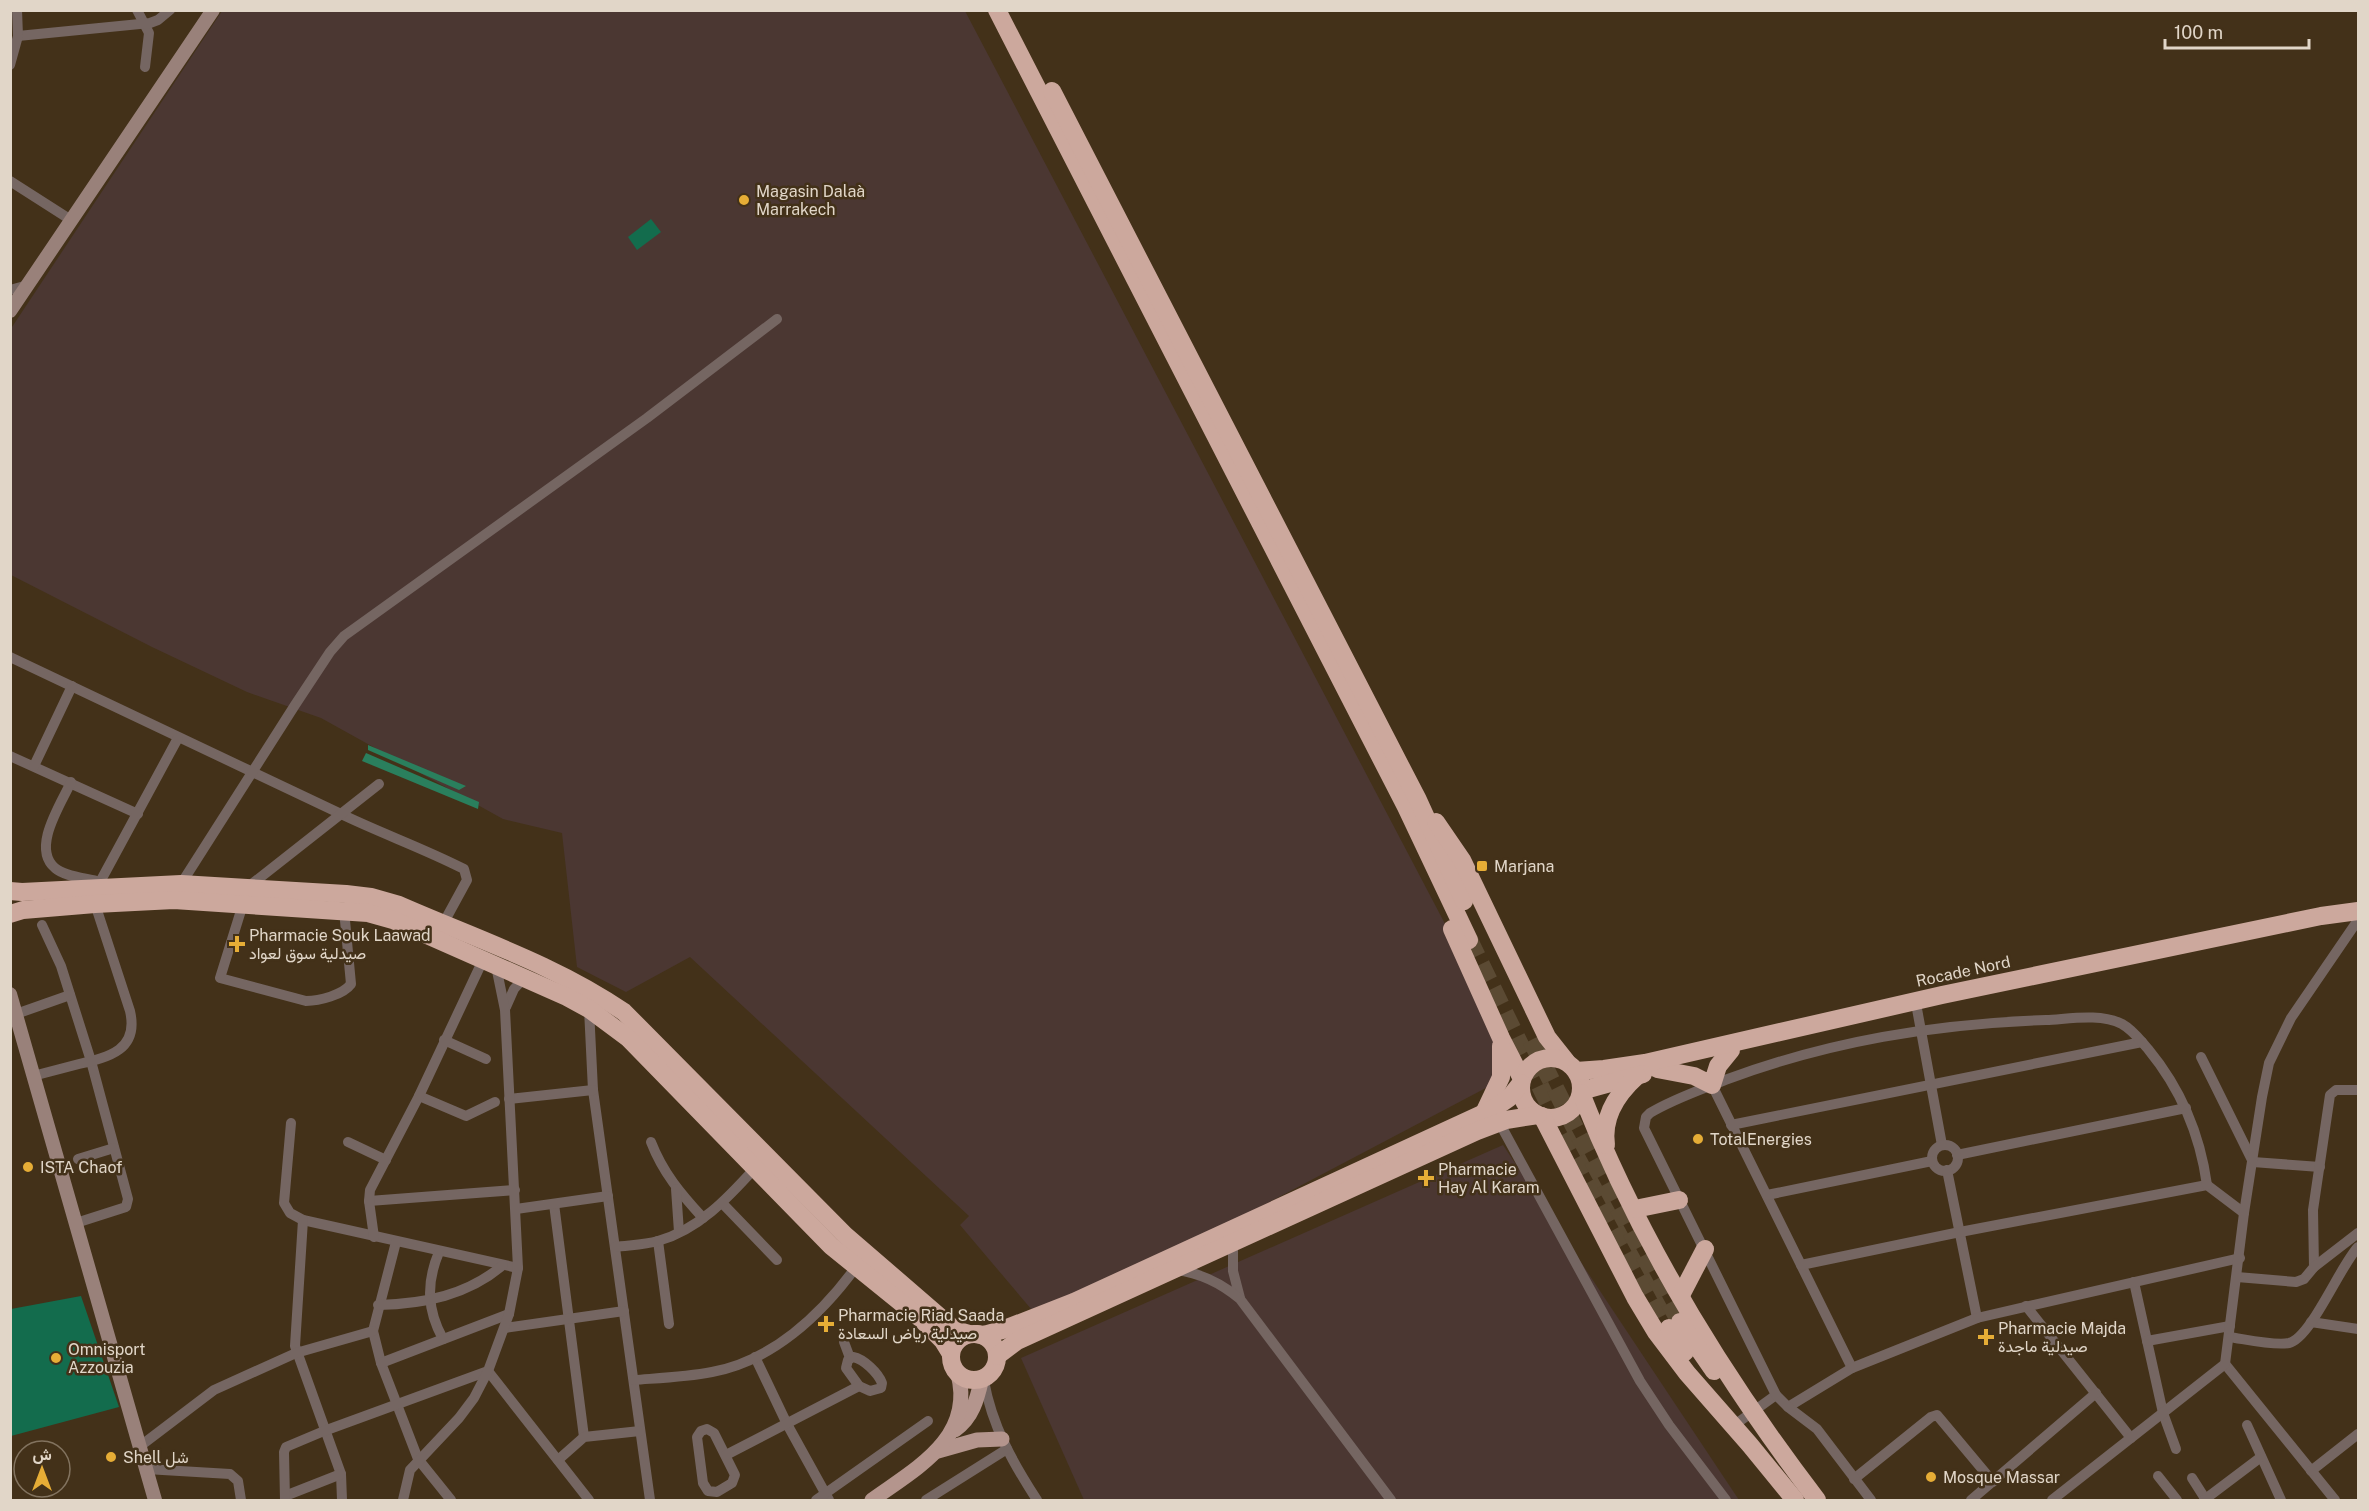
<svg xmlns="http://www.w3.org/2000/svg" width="2369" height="1511" font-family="'Public Sans',Vazirmatn,sans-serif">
<rect width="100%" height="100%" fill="#433119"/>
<g fill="#4b3732">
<polygon points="222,11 965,11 1504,1036 1501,1080 1110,1286 1037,1316 960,1225 969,1216 690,957 626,992 577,967 562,833 503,819 321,718 247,692 152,647 11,575 10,330"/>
<polygon points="1503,1145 1739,1500 1084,1500 1021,1358"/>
</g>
<g fill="#136c4d">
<polygon points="651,219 661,232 637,250 628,237"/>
<polygon points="81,1296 119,1407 11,1436 11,1309"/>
</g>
<g fill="#2a7f5d">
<polygon points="368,745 466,786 459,790 368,750"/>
<polygon points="366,753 479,802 478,809 362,761"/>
</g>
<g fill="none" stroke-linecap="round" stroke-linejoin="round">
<g stroke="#5b4a33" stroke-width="18" stroke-dasharray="18 9" stroke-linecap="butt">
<polyline points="1469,940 1562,1131 1669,1328"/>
<polyline points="1531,1040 1574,1126 1680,1322"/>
</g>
<g stroke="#756662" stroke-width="10">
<polyline points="137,10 149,33 145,67"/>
<polyline points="18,36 150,23 158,20 170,10"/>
<polyline points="10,65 18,36 17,10"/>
<polyline points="10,181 71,220"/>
<polyline points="10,290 28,285"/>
<path d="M10 657C120 709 230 761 339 813 380 833 423 848 464 869L467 880 443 924"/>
<polyline points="10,756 138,814"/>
<polyline points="34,766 72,686"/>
<path d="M71 782C61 804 31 848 55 868 65 877 87 878 100 882"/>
<polyline points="181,884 295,705 330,652 344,636 647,418 777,319"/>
<polyline points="248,887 379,784"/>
<polyline points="99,888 100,882 178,738"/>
<path d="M243 904 220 978 306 1001C319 1001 343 995 351 984L344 910"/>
<polyline points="42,925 61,966 91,1061 128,1199 126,1207 76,1223"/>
<polyline points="506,1007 514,989 524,978"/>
<polyline points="589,1009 593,1090 650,1500"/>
<polyline points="1917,1009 1942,1145"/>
<polyline points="16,1014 70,995"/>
<polyline points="444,1040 486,1059"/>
<polyline points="2201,1057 2253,1162 2320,1167"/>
<path d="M33 1076C48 1072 64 1068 79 1064 109 1057 139 1050 130 1011L95 904"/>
<polyline points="1712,1085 1852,1368"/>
<polyline points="419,1096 466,1116 495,1102"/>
<polyline points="509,1099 593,1090"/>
<polyline points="1499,1122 1640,1381 1669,1425 1726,1500"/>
<polyline points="291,1123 284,1203 290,1213 303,1220 518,1268"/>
<polyline points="1731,1125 2142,1042"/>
<polyline points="348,1142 386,1160"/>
<path d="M651 1142C663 1173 681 1194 703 1218"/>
<circle cx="1945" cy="1158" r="13"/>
<polyline points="1957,1155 2186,1108"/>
<polyline points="78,1159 114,1148"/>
<polyline points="1947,1170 1977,1318"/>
<polyline points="676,1189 679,1232"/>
<polyline points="1767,1195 1932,1161"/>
<polyline points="369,1201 515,1190"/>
<polyline points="554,1204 584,1437"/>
<polyline points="723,1204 777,1260"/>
<polyline points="516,1209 608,1196"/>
<polyline points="303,1220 295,1346 341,1474 342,1500"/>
<polyline points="374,1237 369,1201 370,1190 419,1096 483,960"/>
<polyline points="658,1241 669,1324"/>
<polyline points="396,1242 373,1331 381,1363 418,1459 451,1500"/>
<polyline points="1233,1242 1233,1271 1240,1298"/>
<path d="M615 1247C629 1245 644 1245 658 1241 698 1230 728 1198 755 1168"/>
<path d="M439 1252C426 1283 427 1310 443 1339"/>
<polyline points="1801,1265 1960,1232 2207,1185 2244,1213"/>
<polyline points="2314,1267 2313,1210 2330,1095 2336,1090 2358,1090"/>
<path d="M1176 1270C1201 1273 1221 1283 1240 1299L1391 1500"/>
<polyline points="2237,1277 2296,1282 2304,1279 2314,1267 2358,1233"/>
<polyline points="2134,1282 2163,1413 2176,1449"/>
<path d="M378 1305C424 1304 468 1295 503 1265"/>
<polyline points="2026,1306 2131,1438"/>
<polyline points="2311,1322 2358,1329"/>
<polyline points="505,1328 624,1311"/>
<path d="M2229 1337C2244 1339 2274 1346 2289 1343 2311 1338 2340 1266 2358 1247"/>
<polyline points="2147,1341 2230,1326"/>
<polyline points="844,1342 850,1358"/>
<polyline points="755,1357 787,1424 829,1500"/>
<path d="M853 1357C864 1359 878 1373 882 1383L881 1388 870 1391 859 1386 846 1368 848 1360Z"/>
<polyline points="381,1363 509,1314"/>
<polyline points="2225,1364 2335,1500"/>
<path d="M634 1380C660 1378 686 1377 712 1372 772 1361 821 1315 856 1267"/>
<path d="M984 1381C992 1426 1013 1463 1037 1500"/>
<polyline points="1788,1407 1852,1368 1977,1318 2240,1258"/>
<polyline points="2247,1425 2281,1500"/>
<polyline points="1733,1426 1776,1395"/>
<polygon points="707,1429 714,1433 735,1475 732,1483 717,1492 708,1491 703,1483 697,1437 701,1431"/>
<polyline points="139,1447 214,1390 296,1353 373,1331"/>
<polyline points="726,1455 859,1386"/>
<polyline points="558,1460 584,1437 640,1431"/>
<polyline points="146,1469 230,1474 238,1481 241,1500"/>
<polyline points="2311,1471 2358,1434"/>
<polyline points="2158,1476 2177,1500"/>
<polyline points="2192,1478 2206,1500"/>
<polyline points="1854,1479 1931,1417 1937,1415 1993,1482"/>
<polyline points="285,1496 341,1474"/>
<polyline points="285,1500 284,1452 286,1447 324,1431 488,1371 589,1500"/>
<polyline points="403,1500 410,1470 459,1418 474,1398 488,1371 509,1314 518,1268 505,1010 496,966"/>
<polyline points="816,1500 928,1421"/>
<polyline points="926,1500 1007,1449"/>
<path d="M1871 1500 1817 1429 1788 1407 1776 1395 1644 1128 1646 1117 1650 1113C1673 1099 1700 1090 1725 1080 1830 1041 1934 1024 2046 1020 2069 1019 2100 1013 2122 1024 2133 1030 2140 1040 2148 1049 2181 1089 2200 1134 2207 1185"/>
<polyline points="1971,1500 2096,1393"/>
<polyline points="2052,1500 2225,1364 2244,1213 2262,1097 2269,1063 2291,1018 2358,920"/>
<polyline points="2204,1500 2261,1457"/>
</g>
<g stroke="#99817a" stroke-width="14">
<polyline points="10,311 213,10"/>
<polyline points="10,994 155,1500"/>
</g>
<g stroke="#b4958d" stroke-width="15">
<path d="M955 1430C973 1417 977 1399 982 1378"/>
<polyline points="938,1451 977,1440 1002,1439"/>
<path d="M872 1500C915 1469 975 1438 958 1374"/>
</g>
<g stroke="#cca89d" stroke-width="18">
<polyline points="997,10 1406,807 1469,940"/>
<polyline points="1052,91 1418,800 1464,901"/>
<polyline points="1436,822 1462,860 1547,1037 1566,1061"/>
<path d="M10 891 22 892 181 884 346 894 371 897 399 905C474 938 556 965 624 1012L845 1235 955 1330 969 1334"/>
<polyline points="10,914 23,910 95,904 174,900 368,913 393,920 567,997 589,1009 628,1038 831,1246 920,1318 943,1341 951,1354"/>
<polyline points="1452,929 1501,1038 1522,1079"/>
<circle cx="1551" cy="1088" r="30"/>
<polyline points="1657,1069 1694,1076 1712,1085 1718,1066 1731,1050"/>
<polyline points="1576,1071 1604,1069 1645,1063 1942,995 2321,916 2358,911"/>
<polyline points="1581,1091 1643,1074"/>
<path d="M1581 1093C1638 1238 1723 1377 1817 1500"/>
<polyline points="1484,1113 1501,1077 1501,1046"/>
<polyline points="1542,1116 1635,1297 1656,1332 1687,1373 1750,1445 1795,1500"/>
<path d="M1606 1145C1602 1117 1617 1094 1637 1076"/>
<polyline points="1635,1209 1679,1200"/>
<polyline points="1681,1295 1705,1249"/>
<polyline points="1680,1322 1714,1371"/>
<polyline points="1669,1328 1685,1352"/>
<polyline points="976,1334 984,1335 1002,1330 1074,1302 1493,1109 1509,1098 1521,1083"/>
<circle cx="974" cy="1357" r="23"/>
<polyline points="997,1356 1017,1341 1477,1131 1506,1120 1538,1115"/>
</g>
</g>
<g fill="#e6ad36" stroke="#433119" stroke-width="2">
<circle cx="744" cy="200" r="6"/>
<rect x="1476" y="860" width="12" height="12" rx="3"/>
<path d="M234 935h6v6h6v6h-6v6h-6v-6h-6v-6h6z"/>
<circle cx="1698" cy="1139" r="6"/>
<circle cx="28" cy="1167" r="6"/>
<path d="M1423 1169h6v6h6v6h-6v6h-6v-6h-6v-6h6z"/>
<path d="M823 1315h6v6h6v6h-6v6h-6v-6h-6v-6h6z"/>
<path d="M1983 1328h6v6h6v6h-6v6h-6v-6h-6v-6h6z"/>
<circle cx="56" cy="1358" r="6"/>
<circle cx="111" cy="1457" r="6"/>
<circle cx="1931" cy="1477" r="6"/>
</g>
<g text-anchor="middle" stroke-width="5" stroke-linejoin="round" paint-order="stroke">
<g font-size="16" fill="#e1d6c8" stroke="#433119" text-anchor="start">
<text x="756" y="197">Magasin Dalaà<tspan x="756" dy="18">Marrakech</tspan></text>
<text x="1494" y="872">Marjana</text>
<text x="249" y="941">Pharmacie Souk Laawad<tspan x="249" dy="18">صيدلية سوق لعواد</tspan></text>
<text x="1710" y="1145">TotalEnergies</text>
<text x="40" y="1173">ISTA Chaof</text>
<text x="1438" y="1175">Pharmacie<tspan x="1438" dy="18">Hay Al Karam</tspan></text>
<text x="838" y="1321">Pharmacie Riad Saada<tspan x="838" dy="18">صيدلية رياض السعادة</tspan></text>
<text x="1998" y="1334">Pharmacie Majda<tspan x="1998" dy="18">صيدلية ماجدة</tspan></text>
<text x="68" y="1355">Omnisport<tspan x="68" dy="18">Azzouzia</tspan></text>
<text x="123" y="1463">Shell شل</text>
<text x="1943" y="1483">Mosque Massar</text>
</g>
<g font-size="16" fill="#e1d6c8" stroke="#433119">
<text transform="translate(1963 971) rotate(-12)" y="6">Rocade Nord</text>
</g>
</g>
<rect width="2369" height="1511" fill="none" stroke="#e1d6c8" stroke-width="24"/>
<g transform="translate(42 1469)"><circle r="28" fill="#433119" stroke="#82735f" stroke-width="1.5"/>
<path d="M0-4.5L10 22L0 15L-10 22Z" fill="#e6ad36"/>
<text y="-9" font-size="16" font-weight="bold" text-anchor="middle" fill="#e1d6c8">ش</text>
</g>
<path d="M2165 39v9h144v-9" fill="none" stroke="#e1d6c8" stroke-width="3"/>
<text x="2174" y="39" font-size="18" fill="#e1d6c8" stroke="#433119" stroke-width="4.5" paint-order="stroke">100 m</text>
</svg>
